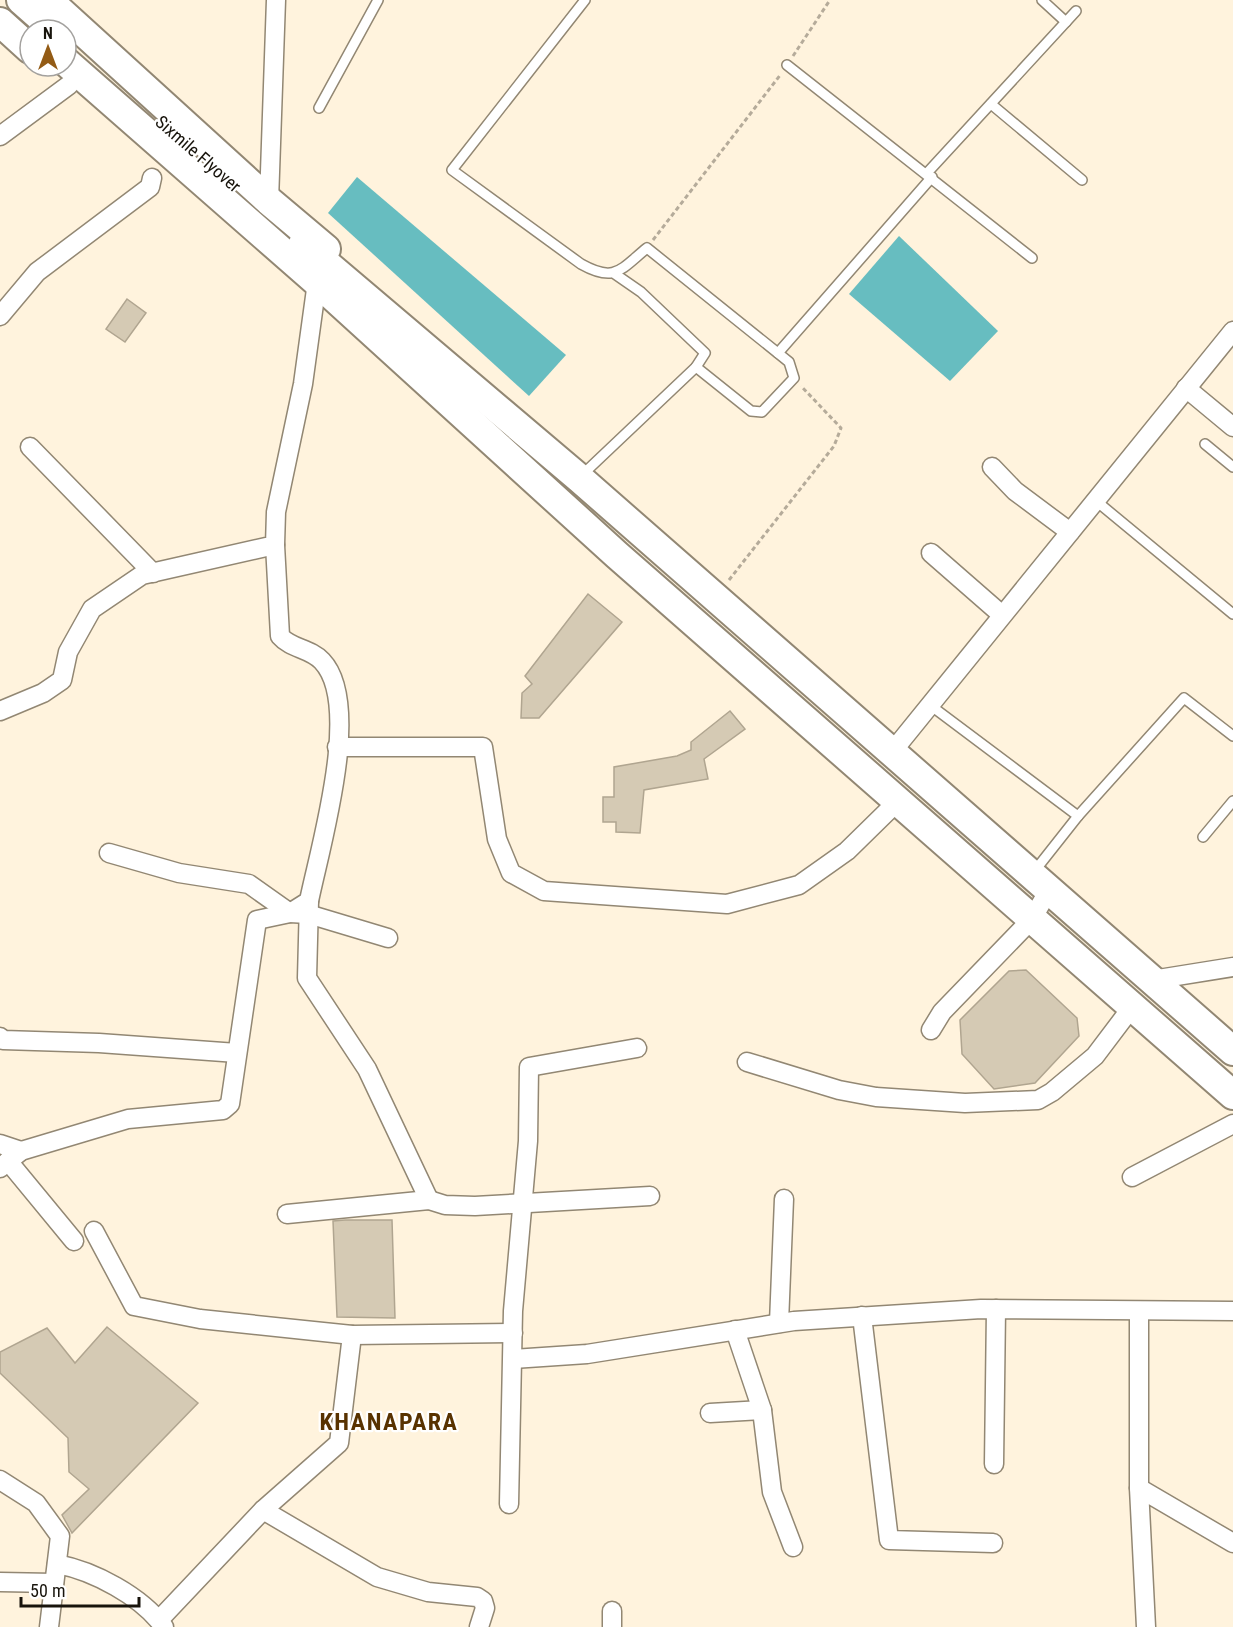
<svg xmlns="http://www.w3.org/2000/svg" width="1233" height="1627" font-family="'Roboto Condensed',sans-serif">
<rect width="100%" height="100%" fill="#fff3dd"/>
<g fill="#67bdc0">
<polygon points="357,177 566,355 529,396 328,213"/>
<polygon points="899,236 998,331 950,381 849,294"/>
</g>
<g fill="#d5cab4" stroke="#b0a590" stroke-width="1.5">
<polygon points="127,299 146,313 125,342 106,329"/>
<polygon points="588,594 622,622 539,718 521,718 522,693 532,684 525,676"/>
<polygon points="730,711 745,729 704,759 708,779 644,790 640,833 616,832 616,822 603,822 603,797 614,797 614,767 677,756 691,750 691,742"/>
<polygon points="1026,970 1077,1018 1079,1036 1035,1083 994,1089 962,1054 960,1020 1009,971"/>
<polygon points="345,1220 392,1220 395,1318 337,1317 333,1221"/>
<polygon points="107,1327 198,1403 72,1533 62,1515 89,1489 69,1472 68,1438 0,1373 0,1352 47,1328 75,1363"/>
</g>
<g fill="none" stroke-linecap="round" stroke-linejoin="round">
<g stroke="#928773" stroke-width="12">
<g id="lane">
<polyline points="1042,0 1066,22"/>
<polyline points="787,65 1032,258"/>
<polyline points="991,104 1082,180"/>
<polyline points="319,108 378,0"/>
<polyline points="927,173 1076,11"/>
<polyline points="615,274 641,292 705,353 696,367"/>
<polyline points="778,353 932,177"/>
<polyline points="1205,444 1233,467"/>
<path d="M581 476 696 367 751 411 762 412 794 378 789 362 647 248C620 270 615 283 581 264L452 170 585 0"/>
<polyline points="1095,500 1233,614"/>
<polyline points="930,705 1078,816 1033,873"/>
<polyline points="1078,816 1184,698 1233,736"/>
<polyline points="1203,837 1233,801"/>
</g>
</g>
<g stroke="#928773" stroke-width="21">
<g id="street">
<polyline points="0,136 69,85"/>
<polyline points="269,201 276,0"/>
<polyline points="0,316 37,272 150,187 152,178"/>
<polyline points="1186,388 1233,427"/>
<polyline points="30,447 153,573"/>
<polyline points="992,467 1015,491 1070,532"/>
<polyline points="931,553 1002,615"/>
<polyline points="0,711 43,693 62,680 68,652 92,609 142,575 275,545 276,512 303,384 317,282"/>
<polyline points="337,747 483,747 497,839 511,873 544,891 727,904 799,885 847,851 898,801"/>
<polyline points="892,752 1233,331"/>
<polyline points="109,853 179,873 249,884 290,913 308,914 388,938"/>
<polyline points="309,901 307,978 367,1069 429,1200"/>
<polyline points="1152,980 1233,967"/>
<polyline points="931,1030 942,1012 1032,919 1049,890"/>
<polyline points="0,1037 3,1040 99,1043 237,1053"/>
<polyline points="747,1062 839,1090 876,1097 965,1103 1038,1100 1052,1092 1095,1056 1132,1007"/>
<polyline points="0,1144 21,1151"/>
<polyline points="8,1161 74,1241"/>
<path d="M0 1168 21 1151 128 1119 223 1110 230 1104 257 920 290 913 309 901C320 847 363 704 322 661 310 648 291 649 280 636L275 545"/>
<polyline points="1132,1177 1233,1124"/>
<polyline points="287,1214 429,1200 445,1205 475,1206 650,1196"/>
<polyline points="94,1231 134,1306 200,1319 352,1335 513,1333"/>
<polyline points="862,1316 889,1540 993,1543"/>
<polyline points="779,1323 784,1199"/>
<polyline points="735,1330 762,1410 772,1492 793,1547"/>
<polyline points="513,1359 587,1354 794,1321 981,1309 1233,1311"/>
<polyline points="710,1413 762,1410"/>
<polyline points="994,1464 996,1309"/>
<polyline points="0,1480 36,1503 60,1536 49,1627"/>
<polyline points="1139,1488 1139,1311"/>
<polyline points="509,1504 513,1311 528,1141 529,1067 637,1048"/>
<polyline points="263,1510 377,1577 428,1592 477,1597 483,1601 485,1608 479,1627"/>
<path d="M57 1564C94 1571 141 1596 164 1627"/>
<polyline points="0,1582 54,1583"/>
<polyline points="159,1620 263,1510 339,1443 352,1335"/>
<polyline points="612,1627 612,1611"/>
<polyline points="1146,1627 1139,1488 1233,1543"/>
</g>
</g>
<g stroke="#928773" stroke-width="32">
<g id="primary">
<polyline points="21,0 55,30"/>
<polyline points="48,0 269,201 326,249"/>
<polyline points="0,22 30,49"/>
<polyline points="66,62 317,282 617,555 1233,1095"/>
<polyline points="303,244 579,478 1233,1051"/>
</g>
</g>
<g stroke="#b5ab9a" stroke-width="3" stroke-dasharray="4.5 3" stroke-linecap="butt">
<polyline points="793,56 830,0"/>
<polyline points="653,240 781,74"/>
<polyline points="729,580 834,446 841,428 801,386"/>
</g>
<use href="#lane" stroke="#fff" stroke-width="9"/>
<use href="#street" stroke="#fff" stroke-width="18"/>
<use href="#primary" stroke="#fff" stroke-width="28"/>
</g>
<g text-anchor="middle" stroke-width="4.5" stroke-linejoin="round" paint-order="stroke">
<g font-size="18" fill="#18140c" stroke="#fff">
<text transform="translate(198 154) rotate(41)" y="6">Sixmile Flyover</text>
</g>
<g font-size="24" font-weight="bold" letter-spacing="1.5" fill="#583200" stroke="#fff">
<text x="389" y="1430">KHANAPARA</text>
</g>
</g>
<g transform="translate(48 48)"><circle r="28" fill="#ffffff" stroke="#a3a19e" stroke-width="1.5"/>
<path d="M0-4.5L10 22L0 15L-10 22Z" fill="#935b15"/>
<text y="-9" font-size="16" font-weight="bold" text-anchor="middle" fill="#18140c">N</text>
</g>
<path d="M21 1597v9h118v-9" fill="none" stroke="#18140c" stroke-width="3"/>
<text x="30" y="1597" font-size="18" fill="#18140c" stroke="#ffffff" stroke-width="4.5" paint-order="stroke">50 m</text>
</svg>
